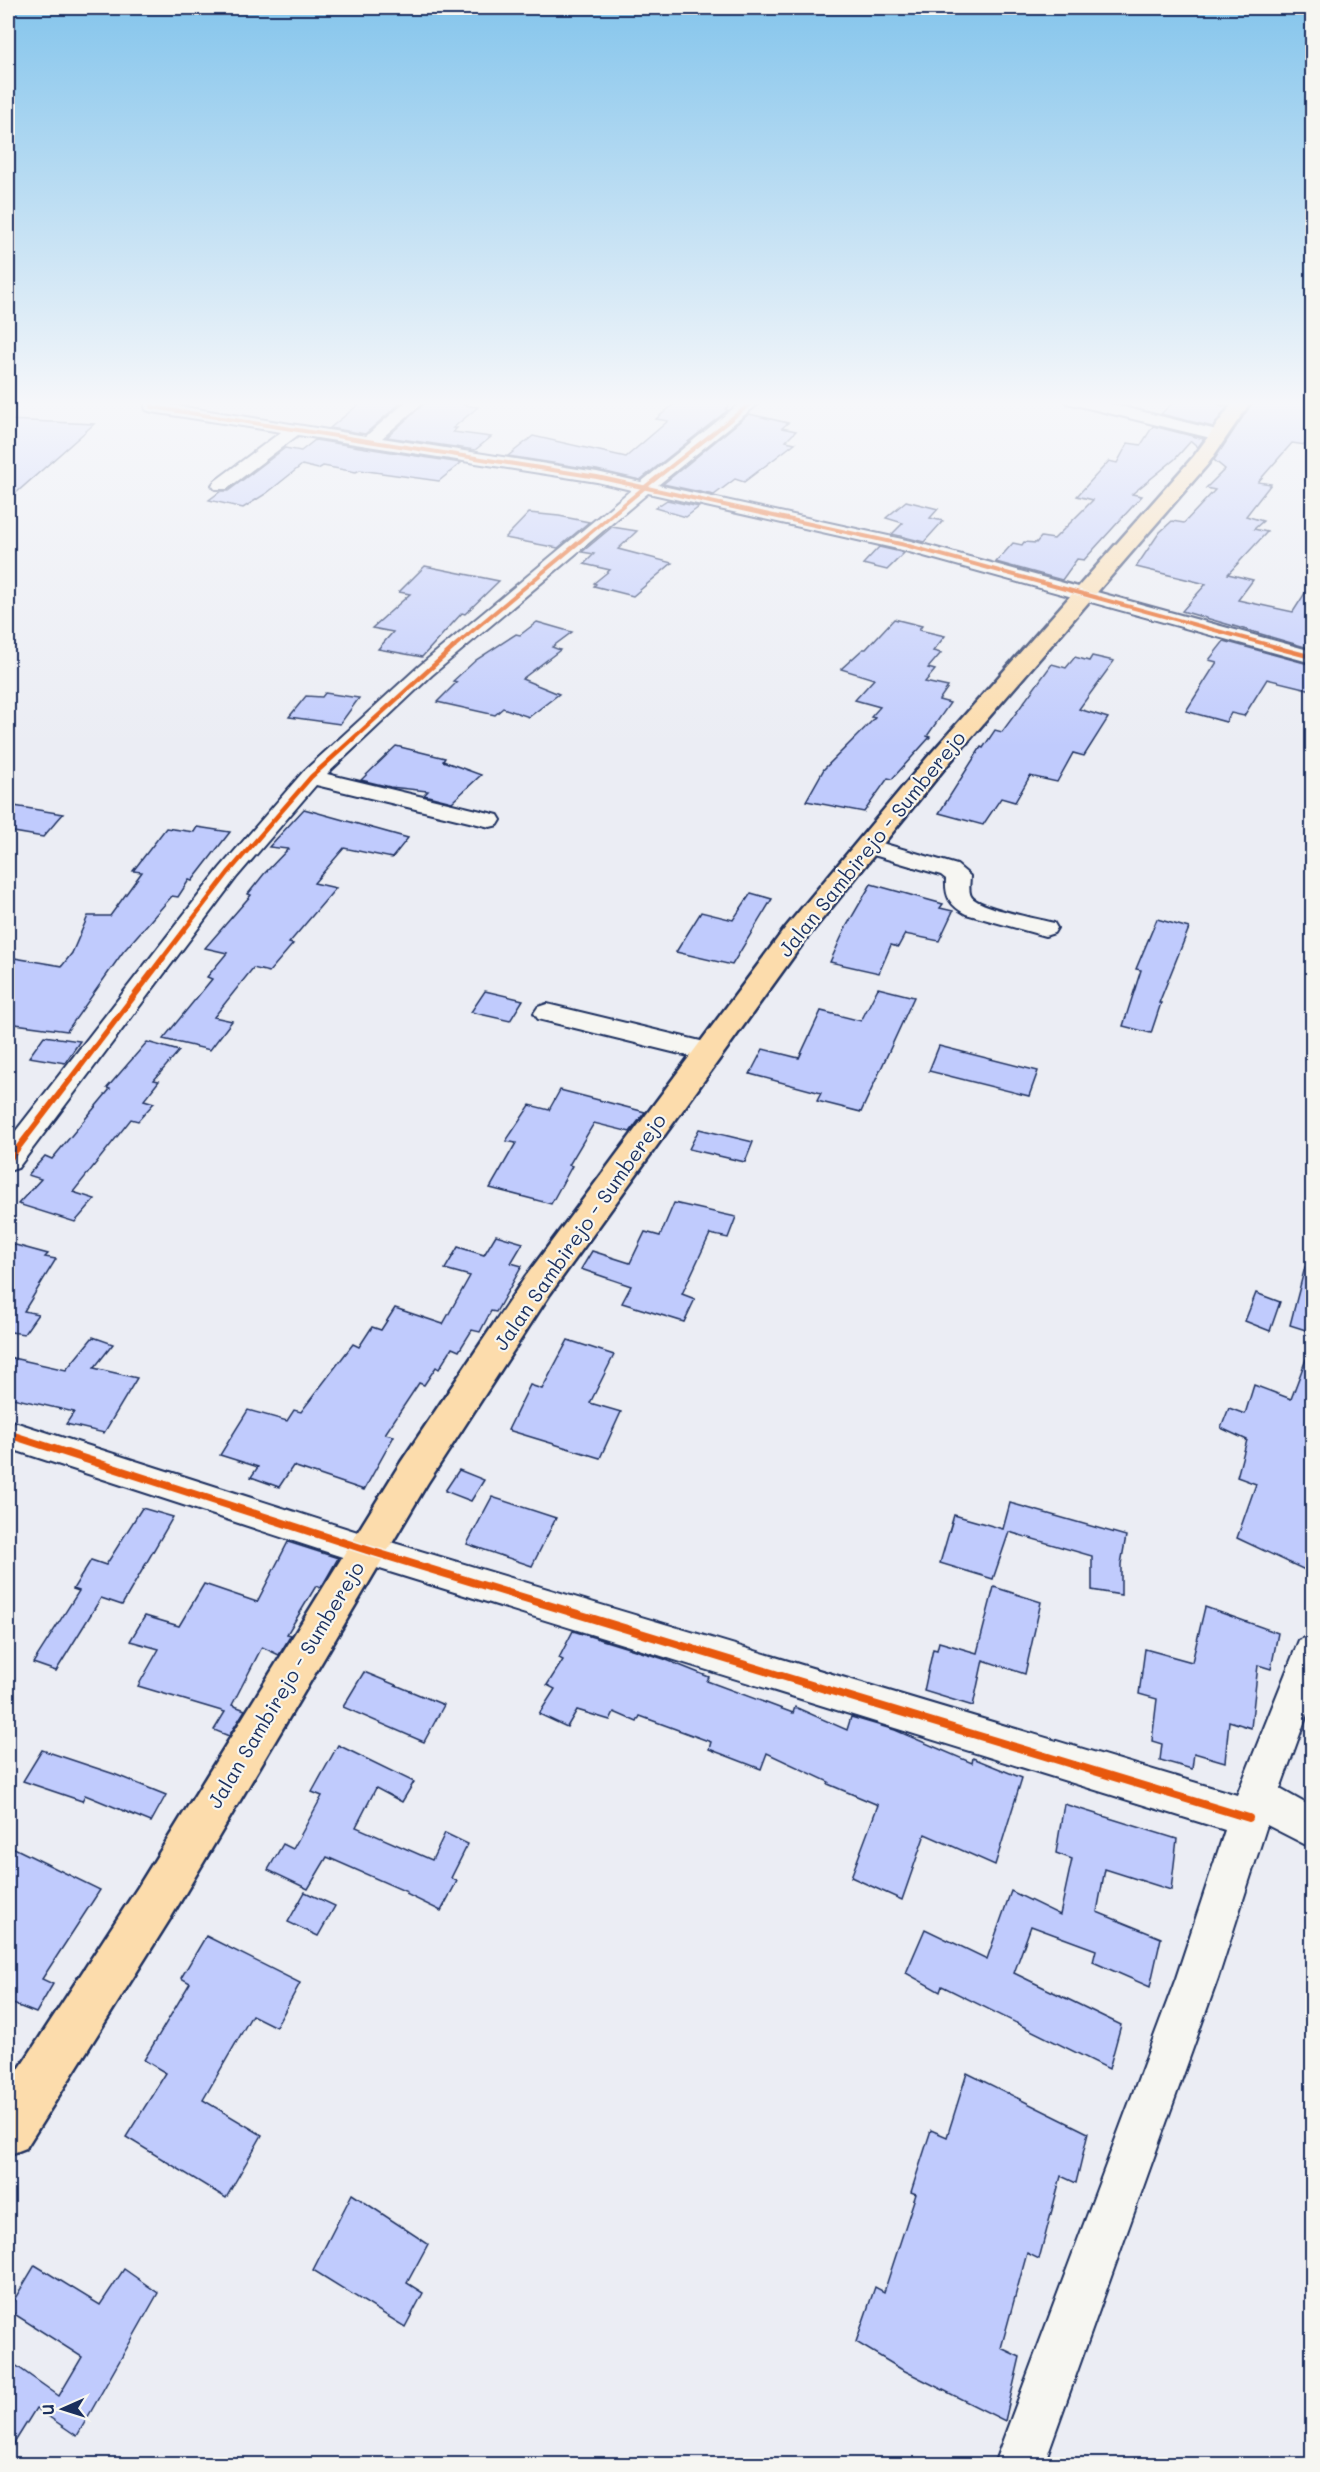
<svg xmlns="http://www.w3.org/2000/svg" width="1320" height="2472" font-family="Mali,sans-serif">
<rect width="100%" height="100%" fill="#ebedf4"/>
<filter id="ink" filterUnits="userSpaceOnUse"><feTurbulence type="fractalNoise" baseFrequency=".0167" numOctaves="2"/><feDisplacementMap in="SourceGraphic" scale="12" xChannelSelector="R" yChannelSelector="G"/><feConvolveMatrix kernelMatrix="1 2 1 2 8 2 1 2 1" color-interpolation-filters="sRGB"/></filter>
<g filter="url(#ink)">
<g fill="#c0cbfd" stroke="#1b2f5e" stroke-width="1.5">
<polygon points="364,400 404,400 365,434 330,428"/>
<polygon points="428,400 469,400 464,405 478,407 453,428 457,428 453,432 491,437 475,450 387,437"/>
<polygon points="679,400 735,400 725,409 728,410 640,480 597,470 508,456 533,436 626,457 668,421 656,419"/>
<polygon points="1175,400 1217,400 1220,405 1227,407 1213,427 1161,414"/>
<polygon points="1254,400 1312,400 1312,446 1292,443 1258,482 1271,484 1246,516 1263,521 1254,529 1267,532 1228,574 1253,580 1238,600 1293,612 1312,582 1312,649 1182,611 1206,584 1136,567 1159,533 1172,521 1184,523 1215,490 1206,488 1225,469 1214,460"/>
<polygon points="749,414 788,423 782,428 796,431 786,441 795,443 744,482 735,479 714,495 663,484"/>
<polygon points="8,420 94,424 8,500"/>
<polygon points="1153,426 1204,439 1198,447 1191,441 1175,459 1132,494 1142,496 1084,560 1077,559 1062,580 996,562 1013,543 1022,545 1024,542 1036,543 1041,537 1054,539 1093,500 1077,496 1109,461 1117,463 1128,443 1141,445"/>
<polygon points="315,440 461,463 439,481 360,470 356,472 323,466 318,469 302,465 267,493 243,508 209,500 221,491 228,491 285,448 301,451"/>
<polygon points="667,500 699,507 686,517 655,508"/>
<polygon points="906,501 938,509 930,518 943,521 924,542 892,534 903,523 886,518"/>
<polygon points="529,513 559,516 589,522 558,548 505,538"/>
<polygon points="612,527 637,531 618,549 672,563 633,596 594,586 596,584 594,583 610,570 584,564 594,554 582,552"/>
<polygon points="879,547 901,552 904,553 887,570 863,564"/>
<polygon points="425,566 499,581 465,614 462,613 422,657 378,649 393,632 372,628 410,594 399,592"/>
<polygon points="894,619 922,626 919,630 945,636 933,651 941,653 928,668 935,670 925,682 948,687 939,700 950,703 927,736 930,737 892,779 888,778 864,812 806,801 824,769 875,718 871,717 880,707 855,700 874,679 841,669 863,649 866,649"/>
<polygon points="537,622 572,632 552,647 560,650 522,679 559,694 529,717 503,708 495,715 437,702 457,682 453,681 476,660 516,634 520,635"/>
<polygon points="1224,641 1312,665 1312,690 1267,679 1244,716 1231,713 1226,722 1186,711 1217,662 1209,660"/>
<polygon points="1092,656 1114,661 1079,709 1108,718 1084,756 1073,753 1057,782 1030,776 1015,802 1001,798 983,825 939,813 981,747 983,748 995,730 1002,732 1052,664 1066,668 1075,657 1089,661"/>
<polygon points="325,693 359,698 340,724 289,717 306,696 322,697"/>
<polygon points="396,746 445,758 443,761 481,775 452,802 424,795 428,791 390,787 361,780"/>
<polygon points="8,805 63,814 43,837 8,831"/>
<polygon points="304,809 408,838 392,858 344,848 314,883 336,888 289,943 293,944 269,972 253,968 214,1017 232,1021 210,1050 163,1039 212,979 207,977 227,953 205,948 251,895 248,894 264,874 288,849 269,847"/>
<polygon points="197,827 230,832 192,881 189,880 178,897 172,896 123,952 67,1031 8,1023 8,957 62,966 72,953 88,916 110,916 142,872 133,871 166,828 194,832"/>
<polygon points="871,884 943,904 940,908 953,911 939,941 905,934 898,947 891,945 879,973 830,962 846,927"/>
<polygon points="751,893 772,899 732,965 676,952 701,912 733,920"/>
<polygon points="1157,919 1189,928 1159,1003 1161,1003 1151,1033 1123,1026 1141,970 1136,969"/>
<polygon points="878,988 914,997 861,1112 817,1101 821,1093 750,1074 763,1049 799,1058 821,1011 861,1021"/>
<polygon points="485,991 523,1000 510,1021 471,1012"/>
<polygon points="44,1036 80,1041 65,1063 29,1057"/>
<polygon points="147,1042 179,1051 154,1080 159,1081 144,1100 154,1103 138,1121 131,1119 73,1192 95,1199 75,1222 18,1204 41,1179 28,1175 45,1156 52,1159 110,1089 107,1088"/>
<polygon points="939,1046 1038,1071 1029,1096 929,1071"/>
<polygon points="560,1090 645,1112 630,1132 594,1123 569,1165 572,1166 551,1204 490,1188 516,1143 506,1141 530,1105 549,1110"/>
<polygon points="699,1129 753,1142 745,1162 689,1149"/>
<polygon points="674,1203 736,1217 728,1238 710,1234 682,1294 695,1299 684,1322 622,1303 631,1286 581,1269 592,1251 630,1263 645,1232 660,1236"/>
<polygon points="496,1235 523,1243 511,1263 522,1266 496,1312 491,1311 480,1332 472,1330 459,1351 452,1348 439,1369 436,1367 424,1385 419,1383 385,1434 394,1436 364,1490 293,1466 279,1487 251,1477 258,1467 220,1455 248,1410 287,1421 294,1410 301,1412 353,1344 359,1347 372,1327 381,1330 395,1308 443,1324 470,1276 445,1269 458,1247 484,1255"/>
<polygon points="8,1243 48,1254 45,1257 56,1259 24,1311 38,1314 24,1334 11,1332 8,1337"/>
<polygon points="1305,1267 1312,1268 1312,1332 1290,1325"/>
<polygon points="1256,1293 1280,1302 1270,1331 1245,1321"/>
<polygon points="93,1337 113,1344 94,1368 137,1378 104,1433 66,1424 74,1412 8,1397 8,1357 66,1370"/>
<polygon points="568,1340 614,1355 590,1403 621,1412 600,1458 508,1430 530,1385 542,1389"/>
<polygon points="1311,1346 1312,1346 1312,1551 1305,1570 1237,1538 1256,1484 1237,1477 1247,1440 1221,1428 1229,1408 1245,1414 1254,1385 1291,1399"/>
<polygon points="459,1470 484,1480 471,1501 445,1491"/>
<polygon points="492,1497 556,1518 532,1566 467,1544"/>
<polygon points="1010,1503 1126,1536 1121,1564 1121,1595 1092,1590 1092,1556 1009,1532 993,1579 940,1563 954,1515 1003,1529"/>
<polygon points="142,1508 173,1517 122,1605 101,1598 56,1671 33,1663 79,1591 73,1589 91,1560 106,1565"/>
<polygon points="288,1542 338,1558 321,1588 316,1586 287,1634 291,1635 279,1655 262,1647 232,1705 245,1710 229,1736 214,1730 225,1712 138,1686 159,1649 130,1641 145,1616 179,1626 204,1584 257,1602"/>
<polygon points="994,1587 1041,1602 1025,1674 983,1660 973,1706 924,1691 933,1649 937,1650 939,1642 977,1653"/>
<polygon points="1205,1607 1278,1633 1271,1669 1258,1665 1251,1728 1229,1721 1225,1762 1194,1753 1192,1769 1160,1760 1162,1744 1152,1741 1157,1699 1139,1694 1145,1649 1192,1662"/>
<polygon points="573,1631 664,1659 709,1677 707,1681 793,1713 795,1707 847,1730 851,1717 895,1730 972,1763 973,1758 1022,1778 995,1865 925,1834 902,1900 851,1877 878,1805 828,1784 829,1782 767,1753 761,1769 709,1749 711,1742 640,1716 637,1722 614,1712 610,1720 577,1710 567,1727 539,1714 555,1689 547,1685 563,1660 559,1658"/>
<polygon points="364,1672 444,1705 424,1742 343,1707"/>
<polygon points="338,1745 414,1782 402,1802 376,1788 356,1827 432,1860 445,1833 468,1844 451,1878 457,1881 441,1911 406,1894 407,1892 327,1857 308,1889 268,1870 283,1844 293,1849 322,1796 312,1792"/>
<polygon points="42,1750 114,1774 166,1795 151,1822 85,1795 82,1801 23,1781"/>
<polygon points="1064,1804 1177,1839 1171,1890 1105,1869 1097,1912 1161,1938 1150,1987 1093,1962 1096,1950 1031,1926 1014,1973 1121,2025 1109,2069 942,1986 940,1992 906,1973 925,1929 987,1959 1011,1891 1060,1915 1072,1859 1056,1853"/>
<polygon points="8,1845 100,1890 42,1979 53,1984 36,2013 8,2002"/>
<polygon points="305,1892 335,1906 318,1936 288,1922"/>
<polygon points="206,1936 300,1983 276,2027 252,2015 203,2100 262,2135 226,2198 126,2137 166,2073 144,2060 190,1983 181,1978"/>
<polygon points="967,2073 1088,2133 1076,2183 1061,2176 1039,2259 1027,2253 1001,2348 1020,2357 1005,2421 901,2369 856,2342 875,2287 884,2292 916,2194 911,2192 931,2130 947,2137"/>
<polygon points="352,2194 428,2244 407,2283 423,2293 405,2327 313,2270"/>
<polygon points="35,2265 100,2305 124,2269 158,2293 77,2436 36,2408 8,2453 8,2360 59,2396 82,2357 8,2310"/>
</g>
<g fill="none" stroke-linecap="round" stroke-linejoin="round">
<g stroke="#1b2f5e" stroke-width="4">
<g id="minor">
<polygon points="143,400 159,400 159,403 366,436 408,400 426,400 382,438 597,472 641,482 744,400 763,400 658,485 911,541 1312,651 1312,663 902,550 648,493 432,675 327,774 498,815 501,820 498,825 490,827 316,785 236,878 18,1168 8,1171 8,1141 220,868 303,772 418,667 631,490 597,482 298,435 227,489 215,489 212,485 215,481 281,432 152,412 146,410"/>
<polygon points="1065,400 1095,400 1225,432 1227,435 1219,440 1067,403"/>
<polygon points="1219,400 1247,400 1250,404 1242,409 1221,403"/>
<path d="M868 839 957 865 970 876C970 881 968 891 971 896 977 908 1039 919 1054 923L1057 928 1054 933 1045 936 966 914C950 905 945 897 946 879L941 875 860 851 856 846 860 841Z"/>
<polygon points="547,1004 709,1043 719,1046 722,1052 719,1058 709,1061 538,1019 534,1013 538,1007"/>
<polygon points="8,1420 367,1535 1237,1795 1299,1640 1312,1635 1312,1701 1280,1789 1312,1807 1312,1848 1267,1825 1218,1978 1044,2464 994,2464 1176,1978 1225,1830 367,1565 8,1448"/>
</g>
</g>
<g stroke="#1b2f5e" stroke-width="5">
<polygon id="major" points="1235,400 1252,400 1208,464 944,769 806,939 550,1294 427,1484 170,1919 26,2148 8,2155 8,2086 138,1887 401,1462 526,1276 786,927 926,759 1194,456"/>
</g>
<use href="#minor" fill="#f6f6f2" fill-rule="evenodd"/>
<use href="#major" fill="#fcdcac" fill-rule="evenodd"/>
<g stroke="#f6f6f2" stroke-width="6">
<g id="cycleway-far3">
<polyline points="151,400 152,407 597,477 905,545 1280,648"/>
<polyline points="452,648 645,487 755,400"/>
</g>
</g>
<g stroke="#f6f6f2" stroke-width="8">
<g id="cycleway-far2">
<polyline points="1274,647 1312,657"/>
<polyline points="162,959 228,873 311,777 454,647"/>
</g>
</g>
<g stroke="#f6f6f2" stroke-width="10">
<polyline id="cycleway-far1" points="8,1161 163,958"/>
</g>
<g stroke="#f6f6f2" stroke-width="11">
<polyline id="cycleway" points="8,1434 367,1550 1249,1818"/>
</g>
<use href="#cycleway-far3" stroke="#e8590c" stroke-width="4"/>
<use href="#cycleway-far2" stroke="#e8590c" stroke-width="4.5"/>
<use href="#cycleway-far1" stroke="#e8590c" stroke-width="6"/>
<use href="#cycleway" stroke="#e8590c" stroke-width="8"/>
</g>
</g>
<linearGradient id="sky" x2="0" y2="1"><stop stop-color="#85c5ec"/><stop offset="0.54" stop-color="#f6f7fa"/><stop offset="1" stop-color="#f6f7fa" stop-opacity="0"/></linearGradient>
<rect width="1320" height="747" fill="url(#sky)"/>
<g text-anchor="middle" stroke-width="4.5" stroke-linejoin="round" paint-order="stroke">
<g font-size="20" fill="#1b2f5e" stroke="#f6f6f2">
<text transform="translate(872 844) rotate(-51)" y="7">Jalan Sambirejo - Sumberejo</text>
<text transform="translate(580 1232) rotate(-55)" y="7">Jalan Sambirejo - Sumberejo</text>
<text transform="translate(286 1685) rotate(-59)" y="7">Jalan Sambirejo - Sumberejo</text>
</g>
</g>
<rect width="1320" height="2472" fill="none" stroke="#f6f6f2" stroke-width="30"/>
<rect x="15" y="15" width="1290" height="2442" fill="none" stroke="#1b2f5e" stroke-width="2" filter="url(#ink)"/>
<g transform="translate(63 2409) rotate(267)" stroke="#f6f6f2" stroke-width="4.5" paint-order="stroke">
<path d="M0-4.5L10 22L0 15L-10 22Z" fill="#1b2f5e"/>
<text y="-9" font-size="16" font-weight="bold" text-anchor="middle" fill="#1b2f5e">U</text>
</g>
</svg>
